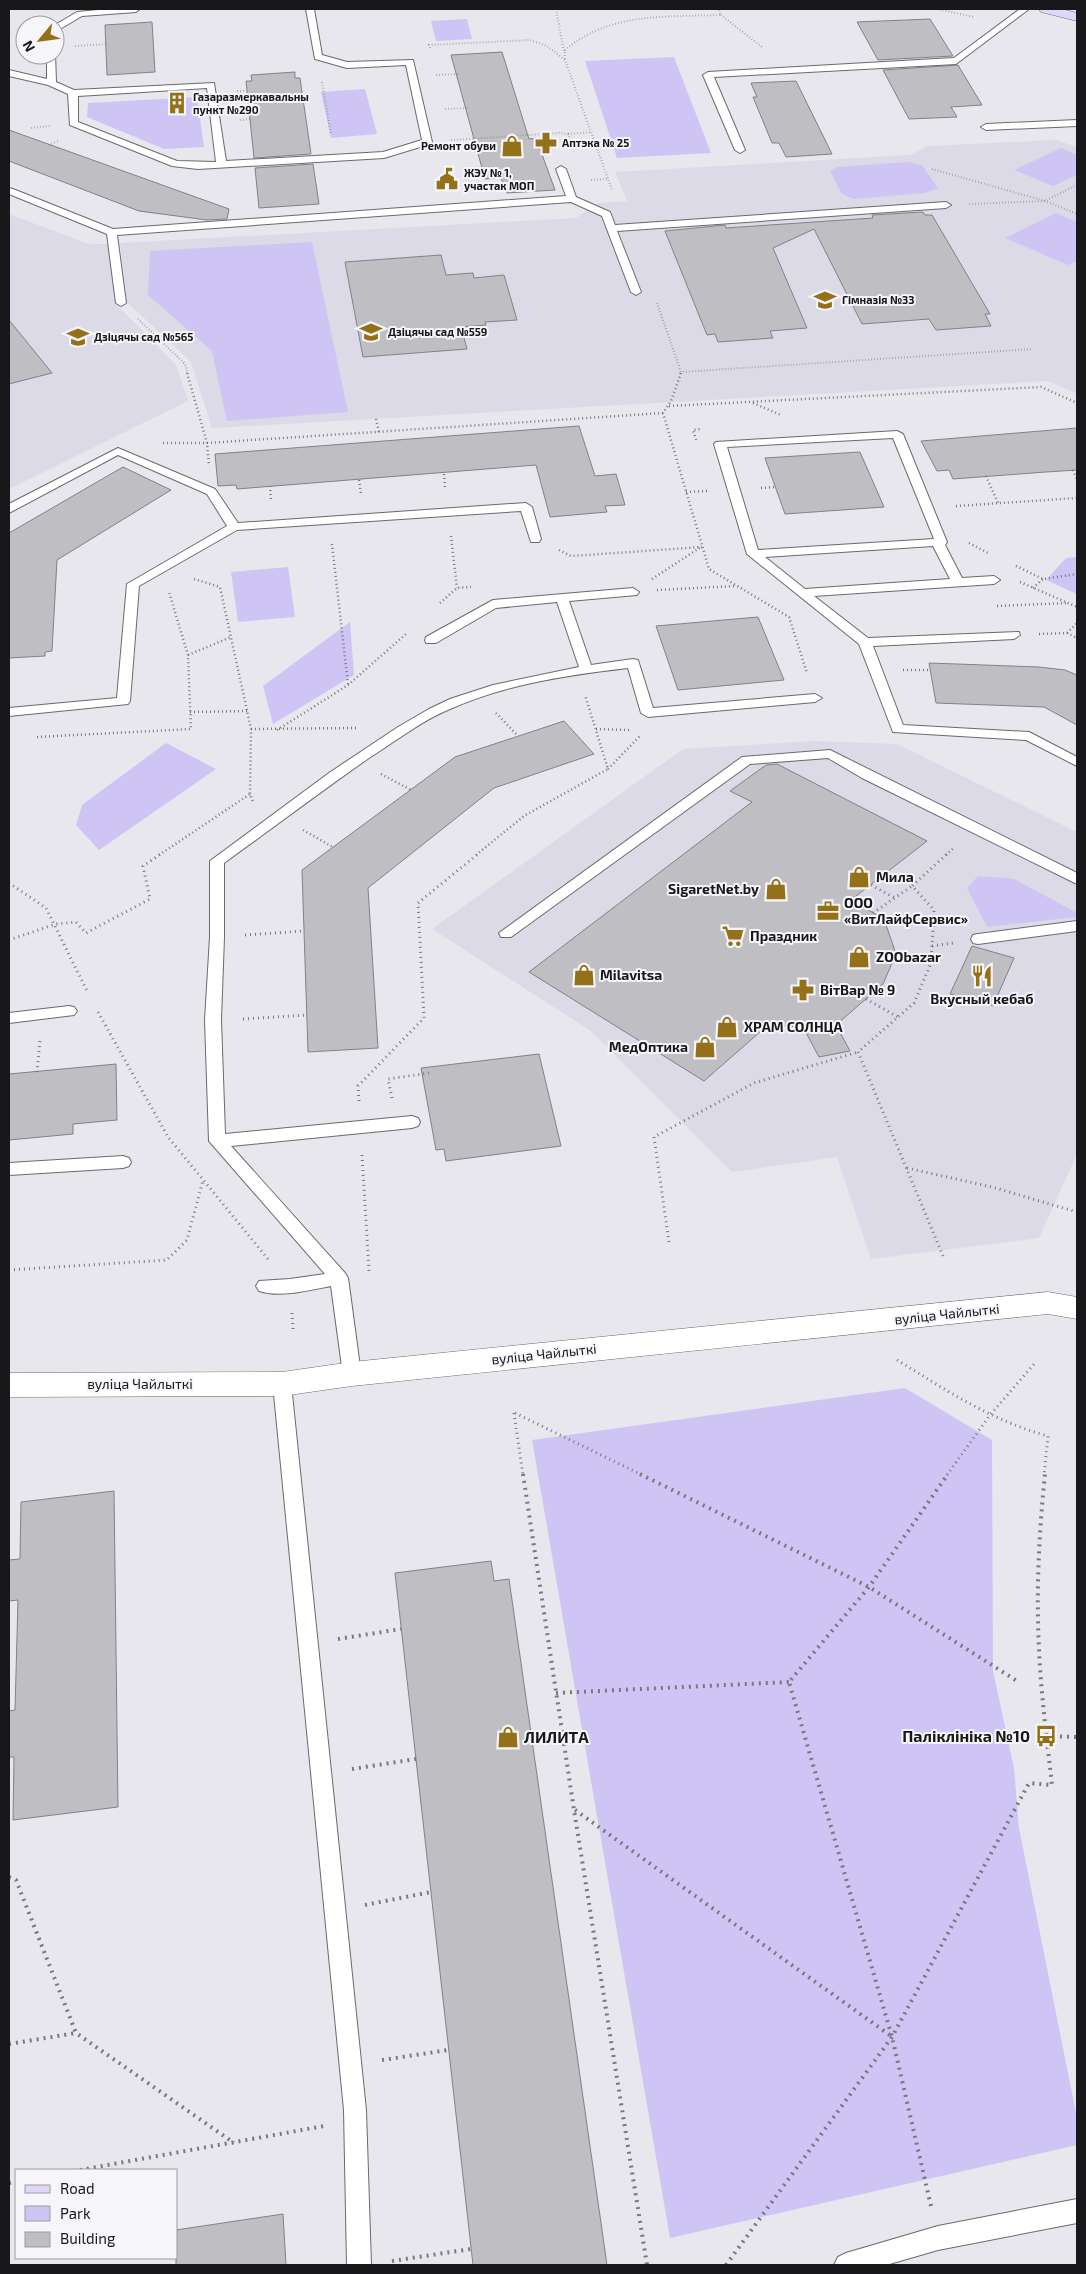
<svg xmlns="http://www.w3.org/2000/svg" width="1086" height="2274" font-family="'Exo 2',sans-serif">
<rect width="100%" height="100%" fill="#e8e7ed"/>
<g fill="#dcdae7">
<polygon points="1056,140 1077,147 1077,394 1048,381 212,428 191,362 127,302 120,243 576,218 598,203 627,201 615,172 910,155 928,146"/>
<polygon points="9,214 89,244 108,244 116,304 176,365 188,401 9,489"/>
<polygon points="813,741 897,744 1077,832 1077,1154 1039,1238 871,1259 837,1157 732,1172 591,1031 432,929 683,749"/>
</g>
<g fill="#cfc5f5">
<polygon points="467,19 472,39 436,41 431,21"/>
<polygon points="674,57 711,153 617,158 585,61"/>
<polygon points="365,89 377,134 331,138 321,92"/>
<polygon points="197,97 204,147 164,149 87,117 88,103"/>
<polygon points="1061,148 1077,155 1077,175 1053,186 1014,170"/>
<polygon points="907,162 922,165 938,188 925,193 853,199 842,194 830,171 838,167"/>
<polygon points="1056,213 1077,222 1077,261 1068,265 1005,238"/>
<polygon points="312,242 348,412 227,421 212,351 148,295 150,251"/>
<polygon points="1077,557 1077,594 1046,580 1066,558"/>
<polygon points="288,567 295,617 238,622 231,572"/>
<polygon points="350,622 354,675 273,724 263,686"/>
<polygon points="166,743 216,769 99,850 76,825 82,805"/>
<polygon points="978,876 1014,879 1077,913 1077,917 987,927 967,888"/>
<polygon points="905,1388 992,1440 993,1671 1014,1768 1019,1828 1077,2118 1077,2145 670,2238 532,1440"/>
</g>
<g fill="#bfbec3" stroke="#828186">
<polygon points="930,19 953,56 878,60 857,22"/>
<polygon points="152,22 155,72 107,75 105,25"/>
<polygon points="502,52 529,139 536,138 555,190 507,193 501,178 485,179 451,55"/>
<polygon points="958,65 982,105 951,107 957,117 909,119 883,70"/>
<polygon points="295,72 295,78 300,78 311,154 254,158 246,81 252,81 251,75"/>
<polygon points="796,81 832,154 786,157 779,143 772,143 753,97 757,97 751,83"/>
<polygon points="9,130 229,209 227,219 207,220 139,211 9,161"/>
<polygon points="313,164 319,204 259,208 255,168"/>
<polygon points="923,212 925,215 932,215 990,314 985,314 991,326 936,330 929,319 862,324 814,229 773,248 807,328 770,331 773,338 718,342 715,334 707,335 665,231 725,225 726,228 873,218 872,215"/>
<polygon points="441,255 446,275 473,273 474,278 504,275 517,320 485,322 486,325 461,327 467,349 363,357 345,262"/>
<polygon points="9,320 52,373 9,384"/>
<polygon points="579,426 595,476 616,474 625,505 605,506 607,512 550,517 536,465 237,489 236,485 218,486 215,454"/>
<polygon points="1077,428 1077,470 1046,472 953,479 949,470 937,471 921,441"/>
<polygon points="860,452 884,507 785,514 765,458"/>
<polygon points="123,467 171,490 57,560 52,651 45,652 45,656 9,658 9,533"/>
<polygon points="758,617 784,680 678,690 656,626"/>
<polygon points="929,663 1039,667 1065,670 1077,675 1077,725 1044,707 936,703"/>
<polygon points="564,721 594,754 494,788 368,888 378,1048 308,1052 302,870 455,757"/>
<polygon points="777,764 927,841 851,900 884,919 896,954 883,984 836,1025 850,1051 819,1057 803,1027 768,1025 704,1081 529,972 752,802 730,791 766,765"/>
<polygon points="972,946 1014,958 993,1006 950,994"/>
<polygon points="539,1054 561,1146 446,1161 444,1149 436,1150 421,1068"/>
<polygon points="116,1064 117,1120 73,1124 73,1134 9,1140 9,1074"/>
<polygon points="114,1491 118,1807 13,1820 14,1757 9,1757 9,1711 15,1710 18,1600 9,1601 9,1560 20,1559 21,1502"/>
<polygon points="491,1561 494,1581 509,1579 607,2265 473,2265 395,1573"/>
<polygon points="283,2214 286,2265 176,2265 176,2230"/>
</g>
<g fill="none" stroke-linecap="round" stroke-linejoin="round">
<g stroke="#6a696e" stroke-width="2">
<g id="service">
<polygon points="109,9 140,9 136,12 82,16 55,32 55,25 77,12"/>
<path d="M306 9H314L322 55 347 62 413 60 432 142 430 144 384 158 198 169 172 166 70 125 68 94 48 85 9 76V70L47 79V55H55V53L56 82 74 90 214 83 226 161 383 152 422 140 406 65 347 68 315 59ZM207 88 216 162 177 161 78 122V96Z"/>
<polygon points="1020,9 1029,9 956,64 714,77 745,150 740,153 735,150 703,75 708,72 954,58"/>
<polygon points="1077,120 1077,126 986,130 981,127 986,124"/>
<polygon points="561,166 566,169 576,197 610,212 615,225 946,202 951,205 946,208 617,231 641,292 636,295 631,292 602,216 571,202 117,235 126,303 121,306 116,303 107,234 9,194 9,188 13,189 113,229 566,196 556,169"/>
<path d="M897 431 903 434 947 542 945 545 962 578 994 576 1000 580 994 584 814 596 868 638 1019 632 1020 635 1014 639 873 646 903 725 1029 732 1077 757V766L1026 740 893 732 859 644 747 554 714 444 716 442ZM893 438 934 539 758 550 727 447ZM933 546 950 579 805 589 765 557Z"/>
<polygon points="118,448 215,489 238,523 526,503 532,507 541,539 539,542 531,542 521,511 237,530 139,586 130,701 128,704 9,716 9,708 117,698 127,584 227,526 207,494 118,455 9,513 9,504"/>
<path d="M633 588 639 592 637 595 569 601 591 665 633 659 638 660 653 708 815 694 822 698 815 702 648 717 641 713 628 668C568 675 506 684 450 709 421 721 396 741 369 758 320 792 273 828 224 863V937L221 1020 225 1134 412 1116 418 1118 420 1122 418 1126 412 1128 231 1146 345 1273 348 1278 361 1374 358 1379 352 1381 346 1379 343 1374 331 1286C309 1290 281 1298 259 1291L256 1286 259 1281 290 1279 325 1274 209 1141 205 1020 210 937V861L329 773 398 727 429 709 450 699 493 685 579 667 557 602 496 608 436 643H426L425 640 426 637 493 600Z"/>
<polygon points="830,750 1077,873 1077,884 862,778 828,758 750,764 511,937 501,937 499,933 742,757"/>
<polygon points="1077,921 1077,931 978,944 973,943 971,939 973,935 978,934"/>
<polygon points="69,1006 74,1007 77,1011 74,1015 9,1023 9,1013"/>
<polygon points="123,1156 129,1158 131,1162 129,1166 123,1168 9,1175 9,1163"/>
<polygon points="282,1377 288,1379 291,1384 366,2110 371,2265 347,2265 344,2110 273,1384 276,1379"/>
<polygon points="1077,2199 1077,2223 938,2250 886,2265 834,2265 838,2257 846,2253 938,2226"/>
</g>
</g>
<g stroke="#6a696e" stroke-width="1">
<polygon id="tertiary" points="1048,1292 1077,1297 1077,1319 1048,1314 352,1386 282,1396 9,1397 9,1373 282,1372 352,1362"/>
</g>
<g stroke="#6a696e" stroke-width="1">
<polygon id="secondary" points="1039,9 1062,9 1077,13 1077,21 1041,12"/>
</g>
<g stroke="#79787c" stroke-width="2" stroke-dasharray="0.5 2.5" stroke-linecap="butt">
<polyline points="556,9 564,52"/>
<polyline points="937,9 974,17"/>
<polyline points="721,15 762,47"/>
<polyline points="75,46 106,44"/>
<polyline points="430,48 429,45 530,40 547,46 565,60 612,190"/>
<path d="M565 59V50C610 12 666 17 721 15L718 9"/>
<polyline points="436,75 458,74"/>
<polyline points="322,82 331,135"/>
<polyline points="237,91 246,91"/>
<polyline points="445,109 467,108"/>
<polyline points="240,120 250,119"/>
<polyline points="31,128 50,126"/>
<polyline points="568,134 591,132"/>
<polyline points="451,140 559,133 568,134 573,150"/>
<polyline points="49,145 60,140"/>
<polyline points="932,169 1045,201 1077,214"/>
<polyline points="591,180 608,179"/>
<polyline points="969,204 1045,201 1077,185"/>
<polyline points="657,303 681,372 1033,349"/>
<polyline points="138,319 185,364 188,374"/>
<polyline points="680,374 681,372"/>
</g>
<g stroke="#79787c" stroke-width="2.5" stroke-dasharray="1 3" stroke-linecap="butt">
<polyline points="187,373 207,443 209,465"/>
<polyline points="681,373 671,401 663,413 709,569 789,617 807,673"/>
<polyline points="753,403 781,415"/>
<polyline points="669,406 1041,387 1077,403"/>
<polyline points="376,419 379,432"/>
<polyline points="696,440 693,430 701,429"/>
<polyline points="163,443 207,443 663,413"/>
<polyline points="1073,470 1077,480"/>
<polyline points="444,474 445,488"/>
<polyline points="986,476 998,503"/>
<polyline points="359,480 361,494"/>
<polyline points="270,486 271,500"/>
<polyline points="761,488 775,487"/>
<polyline points="686,492 707,491"/>
<polyline points="956,506 1077,498"/>
<polyline points="451,536 457,588"/>
<polyline points="969,543 990,554"/>
<polyline points="332,544 348,684"/>
<polyline points="559,550 571,556 702,547"/>
<polyline points="1016,566 1043,579 1077,574"/>
<polyline points="194,579 220,587 251,729 250,794 253,802"/>
<polyline points="652,579 701,547"/>
<polyline points="1020,582 1077,607"/>
<polyline points="1033,588 1043,579"/>
<polyline points="657,590 736,586"/>
<polyline points="440,603 457,588 471,587"/>
<polyline points="997,606 1068,603"/>
<polyline points="1067,633 1077,623"/>
<polyline points="1039,634 1067,633 1077,638"/>
<polyline points="188,655 231,637"/>
<polyline points="903,670 930,670"/>
<polyline points="190,712 248,711"/>
<polyline points="496,713 518,736"/>
<polyline points="251,729 356,728"/>
<polyline points="596,729 629,730"/>
<polyline points="277,730 348,685 406,634"/>
<polyline points="37,737 191,729 188,655 169,592"/>
<polyline points="608,769 640,736"/>
<polyline points="381,774 411,790"/>
<polyline points="303,830 333,847"/>
<polyline points="159,855 250,794"/>
<polyline points="476,855 524,816 608,769 585,695"/>
<polyline points="946,855 955,847"/>
</g>
<g stroke="#79787c" stroke-width="3" stroke-dasharray="1 4" stroke-linecap="butt">
<polyline points="9,883 46,908 87,991"/>
<polyline points="871,885 895,898"/>
<polyline points="873,913 912,886"/>
<polyline points="245,935 304,931"/>
<polyline points="9,940 56,924 76,922 86,933 150,899 143,866 161,854"/>
<polyline points="932,946 953,943"/>
<polyline points="866,999 898,1017"/>
<polyline points="98,1012 168,1137 268,1259"/>
<polyline points="243,1019 307,1015"/>
<polyline points="37,1072 40,1040"/>
<polyline points="392,1098 388,1079 429,1073"/>
<polyline points="359,1101 358,1086 424,1018 418,903 478,854"/>
<polyline points="362,1155 369,1271"/>
<polyline points="907,1168 992,1187 1077,1212"/>
<polyline points="669,1242 654,1137 754,1083 858,1052"/>
<polyline points="943,1256 858,1052 914,1003 931,963 934,910 912,886 947,854"/>
<polyline points="9,1270 167,1260 187,1240 203,1180"/>
<polyline points="292,1313 293,1330"/>
<path d="M897 1360C946 1390 992 1421 1048 1436L1044 1475"/>
<polyline points="514,1413 523,1475"/>
<polyline points="515,1413 642,1475"/>
<polyline points="947,1475 990,1415 1035,1363"/>
</g>
<g stroke="#79787c" stroke-width="4" stroke-dasharray="2 5" stroke-linecap="butt">
<polyline points="523,1474 574,1810 647,2265"/>
<polyline points="640,1474 869,1587 1017,1681"/>
<polyline points="338,1639 401,1629"/>
<polyline points="556,1693 789,1682"/>
<polyline points="1046,1736 1077,1737"/>
<polyline points="352,1769 416,1759"/>
<polyline points="575,1810 891,2036"/>
<polyline points="9,1877 16,1880 76,2033 234,2143"/>
<polyline points="365,1905 431,1892"/>
<polyline points="9,2044 76,2033"/>
<polyline points="382,2060 448,2050"/>
<polyline points="80,2170 324,2126"/>
<polyline points="9,2183 16,2182"/>
<polyline points="931,2206 892,2037 789,1682 869,1587 948,1474"/>
<polyline points="392,2261 471,2249"/>
<path d="M726 2265 892 2037 1029 1783 1052 1785C1047 1740 1041 1694 1039 1649 1036 1591 1039 1532 1045 1474"/>
</g>
<use href="#service" fill="#fff" fill-rule="evenodd"/>
<use href="#tertiary" fill="#fff" fill-rule="evenodd"/>
<use href="#secondary" fill="#e0d6fa" fill-rule="evenodd"/>
</g>
<defs>
<g id="building-bare" transform="scale(1.725)"><path d="M-4-6H4V6H1V3H-1V6H-4ZM-2.5-4.3h1.7v1.8h-1.7ZM.8-4.3h1.7v1.8H.8ZM-2.5-1h1.7V.8h-1.7ZM.8-1h1.7V.8H.8Z" fill="#947119" stroke="#f6f5fa" stroke-width="2.5" paint-order="stroke"/></g>
<g id="pharmacy-bare" transform="scale(1.725)"><path d="M-2-6h4v4h4v4h-4v4h-4v-4h-4v-4h4Z" fill="#947119" stroke="#f6f5fa" stroke-width="2.5" paint-order="stroke"/></g>
<g id="shop-bare" transform="scale(1.725)"><path d="M-5-2.5h2.3a2.7 3.5 0 0 1 5.4 0H5L5.5 6h-11ZM-1.5-2.5h3a1.5 2.3 0 0 0-3 0Z" fill="#947119" stroke="#f6f5fa" stroke-width="2.5" paint-order="stroke"/></g>
<g id="civic-bare" transform="scale(1.725)"><path d="M-.6-6.5H3V-4.5H.6V-3L4-1V1h2V6H-6V1h2V-1L-.6-3ZM-1.2 2.5V6h2.4V2.5Z" fill="#947119" stroke="#f6f5fa" stroke-width="2.5" paint-order="stroke"/></g>
<g id="school-bare" transform="scale(1.725)"><path d="M0-5L7-2L0 1L-7-2ZM-4 1L0 2.5L4 1V4Q0 6-4 4Z" fill="#947119" stroke="#f6f5fa" stroke-width="2.5" paint-order="stroke"/></g>
<g id="office-bare" transform="scale(1.725)"><path d="M-6-3h4V-5.5h4V-3h4V5H-6ZM-1-4.5V-3h2v-1.5ZM-6 0V1H6V0Z" fill="#947119" stroke="#f6f5fa" stroke-width="2.5" paint-order="stroke"/></g>
<g id="supermarket-bare" transform="scale(1.725)"><path d="M-6-5.5h2.5l.6 2H6L4.5 2H-2.5L-4.4-4H-6ZM-1.5 3.2a1.3 1.3 0 1 0 .1 0ZM3 3.2a1.3 1.3 0 1 0 .1 0Z" fill="#947119" stroke="#f6f5fa" stroke-width="2.5" paint-order="stroke"/></g>
<g id="restaurant-bare" transform="scale(1.725)"><path d="M-5-6h1v4h1v-4h1v4h1v-4h1v5L-1.5 .5V6h-2V.5L-5-1ZM5-6V6H3V1.5H1.5Q1.5-4 5-6Z" fill="#947119" stroke="#f6f5fa" stroke-width="2.5" paint-order="stroke"/></g>
<g id="bus-bare" transform="scale(1.725)"><path d="M-5-6H5V4H4V6H2V4H-2V6H-4V4H-5ZM-3.5-4V0h7V-4ZM-3.5 1.2v1.5H-2V1.2ZM2 1.2v1.5H3.5V1.2Z" fill="#947119" stroke="#f6f5fa" stroke-width="2.5" paint-order="stroke"/></g>
</defs>
<g fill-rule="evenodd">
<use href="#building-bare" x="177" y="103"/>
<use href="#pharmacy-bare" x="546" y="143"/>
<use href="#shop-bare" x="512" y="146"/>
<use href="#civic-bare" x="447" y="179"/>
<use href="#school-bare" x="825" y="300"/>
<use href="#school-bare" x="371" y="332"/>
<use href="#school-bare" x="78" y="337"/>
<use href="#shop-bare" x="859" y="877"/>
<use href="#shop-bare" x="776" y="889"/>
<use href="#office-bare" x="828" y="911"/>
<use href="#supermarket-bare" x="733" y="936"/>
<use href="#shop-bare" x="859" y="957"/>
<use href="#shop-bare" x="584" y="975"/>
<use href="#restaurant-bare" x="982" y="976"/>
<use href="#pharmacy-bare" x="803" y="990"/>
<use href="#shop-bare" x="727" y="1027"/>
<use href="#shop-bare" x="705" y="1047"/>
<use href="#bus-bare" x="1046" y="1736"/>
<use href="#shop-bare" x="508" y="1737"/>
</g>
<g text-anchor="middle" stroke-width="4" stroke-linejoin="round" paint-order="stroke">
<g font-size="11" font-weight="bold" fill="#181719" stroke="#f6f5fa" text-anchor="start">
<text x="193" y="101">Газаразмеркавальны<tspan x="193" dy="13">пункт №290</tspan></text>
<text x="562" y="147">Аптэка № 25</text>
<text x="496" y="150" text-anchor="end">Ремонт обуви</text>
<text x="464" y="177">ЖЭУ № 1,<tspan x="464" dy="13">участак МОП</tspan></text>
<text x="842" y="304">Гімназія №33</text>
<text x="388" y="336">Дзіцячы сад №559</text>
<text x="94" y="341">Дзіцячы сад №565</text>
</g>
<g font-size="14" font-weight="bold" fill="#181719" stroke="#f6f5fa" text-anchor="start">
<text x="876" y="882">Мила</text>
<text x="759" y="894" text-anchor="end">SigaretNet.by</text>
<text x="844" y="908">ООО<tspan x="844" dy="16">«ВитЛайфСервис»</tspan></text>
<text x="750" y="941">Праздник</text>
<text x="876" y="962">ZOObazar</text>
<text x="600" y="980">Milavitsa</text>
<text x="820" y="995">ВітВар № 9</text>
<text x="982" y="1004" text-anchor="middle">Вкусный кебаб</text>
<text x="744" y="1032">ХРАМ СОЛНЦА</text>
<text x="688" y="1052" text-anchor="end">МедОптика</text>
</g>
<g font-size="14" fill="#181719" stroke="#f6f5fa">
<text transform="translate(947 1314) rotate(-6)" y="5">вуліца Чайлыткі</text>
<text transform="translate(544 1354) rotate(-6)" y="5">вуліца Чайлыткі</text>
<text x="140" y="1389">вуліца Чайлыткі</text>
</g>
<g font-size="16" font-weight="bold" fill="#181719" stroke="#f6f5fa" text-anchor="end">
<text x="1030" y="1742">Паліклініка №10</text>
<text x="524" y="1743" text-anchor="start">ЛИЛИТА</text>
</g>
</g>
<rect width="1086" height="2274" fill="none" stroke="#181719" stroke-width="20"/>
<rect x="15" y="2169" width="162" height="90" fill="#f6f5fa" stroke="#9d9ca0"/>
<rect x="25" y="2185" width="25" height="8" fill="#e0d6fa" stroke="#9d9ca0"/>
<text x="60" y="2194" font-size="15" fill="#181719">Road</text>
<rect x="25" y="2206" width="25" height="15" fill="#cfc5f5" stroke="#9d9ca0"/>
<text x="60" y="2219" font-size="15" fill="#181719">Park</text>
<rect x="25" y="2232" width="25" height="15" fill="#bfbec3" stroke="#9d9ca0"/>
<text x="60" y="2244" font-size="15" fill="#181719">Building</text>
<g transform="translate(40 40) rotate(241)"><circle r="24" fill="#f6f5fa" stroke="#9d9ca0"/>
<path d="M0-4L9 19L0 12L-9 19Z" fill="#947119"/>
<text y="-8" font-size="14" font-weight="bold" text-anchor="middle" fill="#181719">N</text>
</g>
</svg>
